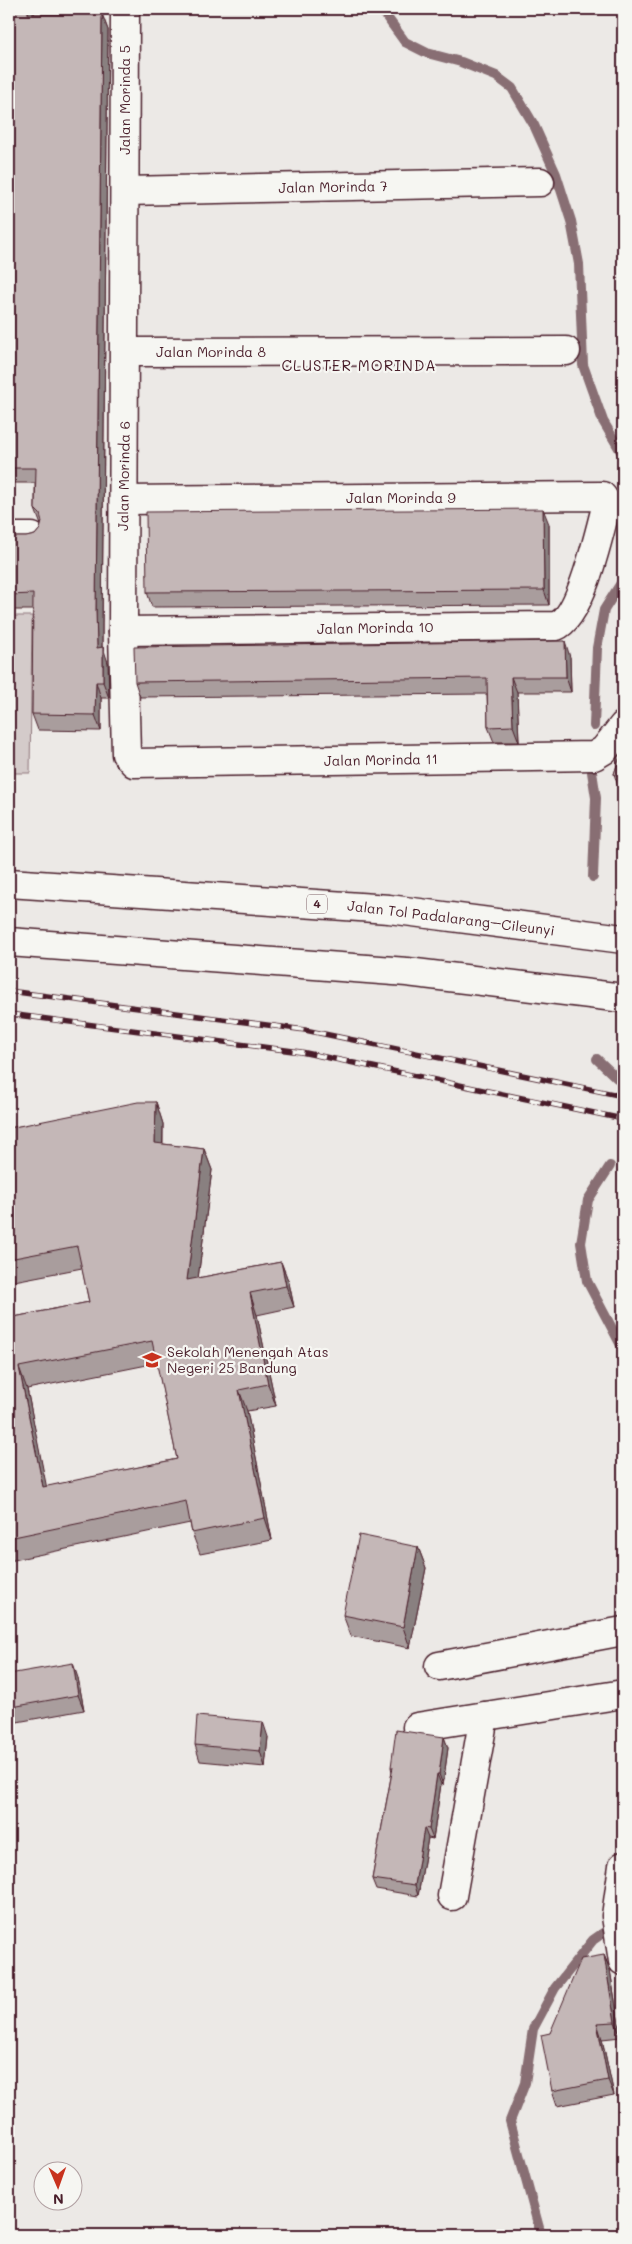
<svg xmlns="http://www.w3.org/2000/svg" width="632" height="2244" font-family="Mali,sans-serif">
<rect width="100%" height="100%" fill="#ece9e6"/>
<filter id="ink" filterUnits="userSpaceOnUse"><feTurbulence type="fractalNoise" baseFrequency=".02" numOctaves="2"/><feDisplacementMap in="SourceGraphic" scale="10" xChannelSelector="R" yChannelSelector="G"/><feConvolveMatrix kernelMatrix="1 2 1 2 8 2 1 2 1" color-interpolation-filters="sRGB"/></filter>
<g filter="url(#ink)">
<polygon fill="#d4cbca" stroke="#8f757a" points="9,616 32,616 30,773 9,773"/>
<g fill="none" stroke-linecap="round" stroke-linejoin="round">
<g stroke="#886e73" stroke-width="10">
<polyline points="381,9 405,42 427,53 461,62 496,76 512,88 534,125 556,174 571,221 579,264 583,365 603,421 623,455"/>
<polyline points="594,726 597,648 604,610 623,580"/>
<polyline points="592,772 596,798 593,877"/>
<polyline points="597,1059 617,1078"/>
<polyline points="610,1166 588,1200 581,1243 587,1281 623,1349"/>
<polyline points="541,2235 510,2121 525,2083 533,2029 555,1988 593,1940 616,1924"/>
</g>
<g stroke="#4a1f2b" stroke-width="31">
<g id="minor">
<polyline points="125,9 123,631 126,754 134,763 594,756 604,750 623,726"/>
<polyline points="126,191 540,182"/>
<polyline points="126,352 566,351"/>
<polyline points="9,537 32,537"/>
<path d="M123 631 556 626C581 617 600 530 607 503L602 496 124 500"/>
<polyline points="439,1666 623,1631"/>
<polyline points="417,1727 623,1694"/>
<polyline points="623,1866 616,1916 623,1961"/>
<polyline points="452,1896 484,1716"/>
</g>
</g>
<g stroke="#4a1f2b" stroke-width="31">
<g id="highway">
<polyline points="9,883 389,909 623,939"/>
<polyline points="9,942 407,972 623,998"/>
</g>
</g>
<use href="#minor" stroke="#f6f6f2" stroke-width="28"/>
<use href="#highway" stroke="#f6f6f2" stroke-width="28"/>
<g stroke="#4a1f2b" stroke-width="5.5">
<g id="rail">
<polyline points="9,991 305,1030 623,1096"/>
<polyline points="9,1014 301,1052 623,1119"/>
</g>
</g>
<use href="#rail" stroke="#f6f6f2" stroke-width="4" stroke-dasharray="11" stroke-linecap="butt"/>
</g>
<g fill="#a99d9d" stroke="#4a1f2b" fill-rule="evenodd">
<polygon points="9,9 34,9 34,14 102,14 108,30 102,626 102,647 108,663 109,698 101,698 101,731 38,730 32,714 33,610 9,610 9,537 26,537 35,535 40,529 41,525 35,509 35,483 9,483"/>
<polygon points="549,524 549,605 152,607 147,592"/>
<polygon points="570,657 571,692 517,692 519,742 494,742 488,727 487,694 140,697 135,682"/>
<polygon points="623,748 623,791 619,789 614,774"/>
<path d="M156 1102 163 1124V1144L204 1149 212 1170 198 1278 281 1262 289 1283 294 1307 257 1315 276 1406 247 1411 272 1540 200 1554 192 1533 190 1523 9 1561V1318L89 1302 82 1268 9 1282V1128ZM157 1363 177 1459 46 1487 27 1389Z"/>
<polygon points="418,1547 426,1568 410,1648 351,1636 343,1615"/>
<polygon points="78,1678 84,1710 17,1722 12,1707"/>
<polygon points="268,1737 265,1767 200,1761 195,1745"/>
<polygon points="444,1737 448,1748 443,1785 441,1784 433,1839 428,1838 418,1896 376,1889 372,1879 392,1772 391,1767"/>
<polygon points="604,1955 610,1970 621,2037 602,2039 614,2095 557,2106 552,2091 550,2033"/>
</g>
<g fill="#898080" stroke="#4a1f2b">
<polygon points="28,9 34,9 34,29 28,14"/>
<polygon points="102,14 108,30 102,626 102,663 97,648 96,610"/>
<polygon points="543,509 549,524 549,605 544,590"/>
<polygon points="565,641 570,657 571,692 566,677"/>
<polygon points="103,647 108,663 109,698 103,682"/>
<polygon points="511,677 517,692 519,742 513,726"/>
<polygon points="96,682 101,698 101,731 95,715"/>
<polygon points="156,1102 163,1124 162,1164 155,1143"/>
<polygon points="204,1149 212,1170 195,1302 187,1280"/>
<polygon points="281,1262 289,1283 294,1307 286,1286"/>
<polygon points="250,1293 257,1315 276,1406 268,1384"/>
<polygon points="19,1367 27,1389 51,1509 43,1487"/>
<polygon points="239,1390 247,1411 272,1540 265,1518"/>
<polygon points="418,1547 426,1568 410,1648 403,1627"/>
<polygon points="73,1663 78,1678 84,1710 78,1695"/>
<polygon points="263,1722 268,1737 265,1767 260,1751"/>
<polygon points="444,1737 448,1748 443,1785 439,1774"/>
<polygon points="437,1774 441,1784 433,1839 429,1829"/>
<polygon points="424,1828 428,1838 418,1896 415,1885"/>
<polygon points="604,1955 610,1970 621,2037 615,2022"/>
<polygon points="597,2023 602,2039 614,2095 608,2080"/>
</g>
<g fill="#c4b7b7" stroke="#4a1f2b" fill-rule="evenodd">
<polygon points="9,9 28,9 28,14 102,14 96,610 97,648 103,647 103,682 96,682 95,715 32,714 33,594 9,595 9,537 26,537 35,535 40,529 42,522 40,514 35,509 36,468 9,468"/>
<polygon points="543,509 544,590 147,592 146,512"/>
<polygon points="565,641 566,677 511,677 513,726 488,727 487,678 135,682 134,647"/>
<polygon points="623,748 623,778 614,774"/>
<path d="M138 1102H156L155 1143 204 1149 187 1280 281 1262 286 1286 250 1293 268 1384 239 1390 265 1518 192 1533 186 1501 9 1538V1318L89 1302 77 1246 9 1259V1128ZM152 1341 177 1459 43 1487 19 1367Z"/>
<polygon points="359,1535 418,1547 403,1627 343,1615"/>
<polygon points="73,1663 78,1695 12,1707 9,1690 9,1674"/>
<polygon points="197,1716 263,1722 260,1751 195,1745"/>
<polygon points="396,1730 444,1737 439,1774 437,1774 429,1829 424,1828 415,1885 372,1879 393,1767 391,1767"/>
<polygon points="604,1955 615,2022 597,2023 608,2080 552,2091 541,2035 550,2033 581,1959"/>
</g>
</g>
<defs>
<g id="school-bare" transform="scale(1.5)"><path d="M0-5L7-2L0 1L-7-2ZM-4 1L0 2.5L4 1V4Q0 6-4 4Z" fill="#c8321e" stroke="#f6f6f2" stroke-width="2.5" paint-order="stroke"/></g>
</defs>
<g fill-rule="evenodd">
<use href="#school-bare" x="152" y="1360"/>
</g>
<g text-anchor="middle" stroke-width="4.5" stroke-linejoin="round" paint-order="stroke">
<rect fill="#f6f6f2" stroke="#7e6067" stroke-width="1" x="307" y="894.5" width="20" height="19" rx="4"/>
<g font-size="12" font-weight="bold" fill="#4a1f2b">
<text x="317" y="908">4</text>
</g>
<g font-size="14" fill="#4a1f2b" stroke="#f6f6f2">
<text transform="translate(125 100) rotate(-90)" y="5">Jalan Morinda 5</text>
<text transform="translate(333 187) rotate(-1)" y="5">Jalan Morinda 7</text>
<text x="211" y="357">Jalan Morinda 8</text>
<text transform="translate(124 476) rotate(-89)" y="5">Jalan Morinda 6</text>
<text x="401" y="503">Jalan Morinda 9</text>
<text transform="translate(375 628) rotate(-1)" y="5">Jalan Morinda 10</text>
<text transform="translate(381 760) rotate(-1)" y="5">Jalan Morinda 11</text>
<text transform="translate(451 918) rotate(7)" y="5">Jalan Tol Padalarang–Cileunyi</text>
</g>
<g font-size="14" fill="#4a1f2b" stroke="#f6f6f2" text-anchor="start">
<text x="167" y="1357">Sekolah Menengah Atas<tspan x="167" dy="16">Negeri 25 Bandung</tspan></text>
</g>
<g font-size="15" letter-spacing="1" fill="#4a1f2b" stroke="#f6f6f2">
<text x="359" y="371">CLUSTER MORINDA</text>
</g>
</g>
<rect width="632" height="2244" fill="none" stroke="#f6f6f2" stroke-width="30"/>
<rect x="15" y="15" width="602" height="2214" fill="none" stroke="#4a1f2b" stroke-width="2" filter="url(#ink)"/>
<g transform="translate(58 2186) rotate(178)"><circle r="24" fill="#f6f6f2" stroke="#b1a0a2"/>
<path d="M0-4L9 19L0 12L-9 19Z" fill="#c8321e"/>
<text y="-8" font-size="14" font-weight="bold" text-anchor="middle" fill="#4a1f2b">N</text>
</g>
</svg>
